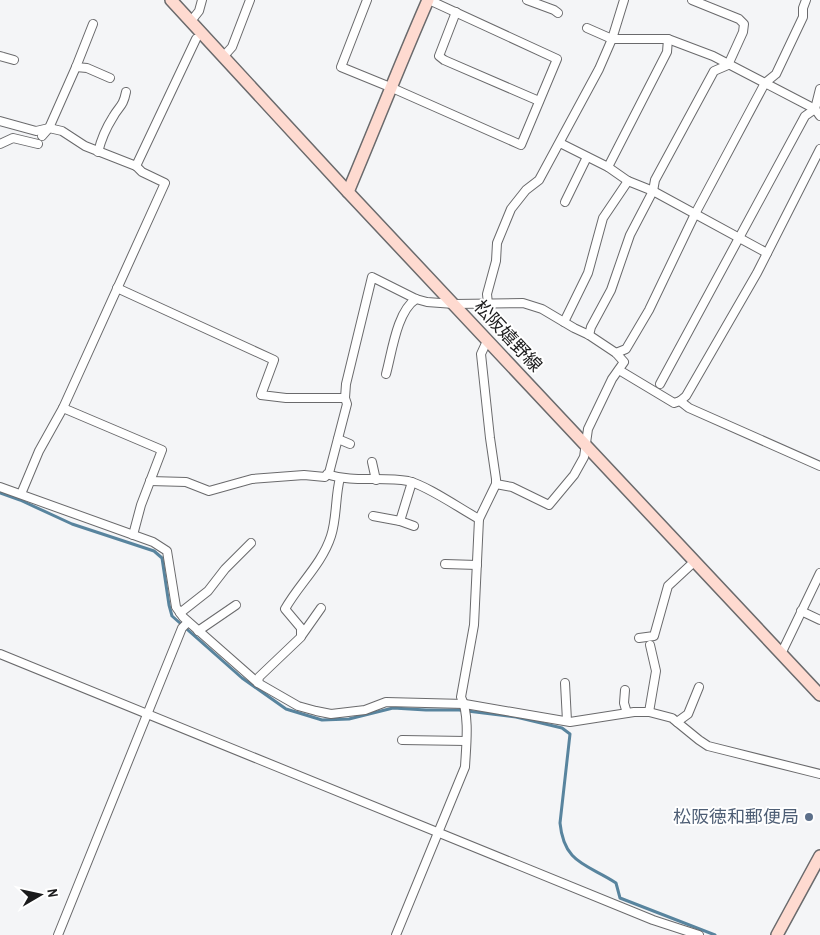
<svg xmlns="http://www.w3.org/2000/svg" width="820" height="935" font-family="'Archivo Narrow','Noto Sans JP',sans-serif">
<rect width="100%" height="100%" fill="#f4f5f7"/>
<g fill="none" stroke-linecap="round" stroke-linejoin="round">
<path stroke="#58849e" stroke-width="3" d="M0 493 20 500 72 524 154 551 162 558 169 605 172 616 242 678 286 709 322 720 349 719 393 708 426 710H459L516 717 562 728 570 734 560 823C564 864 587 864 616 883L620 898 715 935"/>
<g stroke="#6a6a6c" stroke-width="10">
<g id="street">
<polyline points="367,0 341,67 390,87 521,145 557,59 429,0"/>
<polyline points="527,0 554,10 558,13"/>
<polyline points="456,12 439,56 444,60 539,101"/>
<polyline points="191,21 199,11 202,0"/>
<polyline points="587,28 612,39 624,0"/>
<polyline points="0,56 14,60"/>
<polyline points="223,57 232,47 250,0"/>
<polyline points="76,67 87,68 110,78"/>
<polyline points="0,121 36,131 49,128 62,131 85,146 136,166 196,39"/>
<polyline points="42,136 49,128 76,67 93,24"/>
<polyline points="560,143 608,167 667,52 668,39"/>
<polyline points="0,144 13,138 38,144"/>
<path d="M98 152C101 140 106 128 113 117 119 106 123 107 126 92"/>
<polyline points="608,167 628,181 653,191 767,253"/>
<polyline points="565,202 587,157"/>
<polyline points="117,288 274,360 261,395 286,398 345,398 346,384 372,277 416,299 427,302 454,304 523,303 542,309 574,328 589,335 616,353 624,362 612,379 588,429 584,457 574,475 549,505 512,487 496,484"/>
<polyline points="488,304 487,294 496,261 497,243 511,209 526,190 539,180 599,69 612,39 668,39 713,56 815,109 820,116"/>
<polyline points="564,322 588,273 603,218 628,181"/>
<polyline points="589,335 591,327 611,290 630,235 653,191 655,180 714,71 728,65 743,32 744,24 739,19 692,0"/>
<polyline points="616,353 626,349 649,310 695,214 765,83 776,74 803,17 803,8 806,0"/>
<polyline points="619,370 674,403 680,401 689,408 820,466"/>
<path d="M386 374C392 352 397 311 416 299"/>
<polyline points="660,384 805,116 815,109 820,89"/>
<polyline points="680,401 686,396 757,273 820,149"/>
<polyline points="63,408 162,450 141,505 133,535"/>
<polyline points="338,439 350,444"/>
<polyline points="372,462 376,480"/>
<path d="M327 474C353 483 381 476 408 481 428 486 459 508 479 519"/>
<polyline points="150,481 186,482 209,491 252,479 304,475 325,477 329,473 347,404 345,398"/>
<polyline points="412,482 400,521 414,526"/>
<polyline points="0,487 153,542 167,551 176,607 183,617 258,683 298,706 316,711 331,714 365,710 386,702 465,704 570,722 634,712 649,712 672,718 699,740 708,746 820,774"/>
<polyline points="21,494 39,451 63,408 165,183 142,172 136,166"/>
<polyline points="373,516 400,521"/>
<polyline points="445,564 477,565"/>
<polyline points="801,611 820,620"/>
<polyline points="180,613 208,591 225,569 251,543"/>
<polyline points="198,631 236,605"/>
<polyline points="302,635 321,608"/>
<polyline points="639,638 654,636 668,586 695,561"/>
<polyline points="0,654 653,920 699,935"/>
<polyline points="781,654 820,573"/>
<path d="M258 683 259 677 301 637V628L285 609C299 584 322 564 331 536 337 518 335 497 340 478"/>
<polyline points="565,683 567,721"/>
<polyline points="625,690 624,703 627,713"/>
<polyline points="649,712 656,671 650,645"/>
<polyline points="677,722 688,714 699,687"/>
<polyline points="402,740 466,741"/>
<polyline points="58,935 182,628 188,622"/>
<path d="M396 935 465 767C466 747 470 715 461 697L474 625 479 519 496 484V479L490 438 481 354 487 341"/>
</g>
</g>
<g stroke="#6a6a6c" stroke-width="14">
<g id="secondary">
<polyline points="171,0 348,192 820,695"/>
<path d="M348 192C375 128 400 64 428 0"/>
<polyline points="777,935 820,856"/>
</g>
</g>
<use href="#street" stroke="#fff" stroke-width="8"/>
<use href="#secondary" stroke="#fedad0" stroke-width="11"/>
</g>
<circle fill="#5c6f8a" stroke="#fff" stroke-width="2" cx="809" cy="817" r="5"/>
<g text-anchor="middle" stroke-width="4" stroke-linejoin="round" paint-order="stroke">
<g font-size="18" fill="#1b1b1c" stroke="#fff">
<text transform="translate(508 336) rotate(47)" y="6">松阪嬉野線</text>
</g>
<g font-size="18" fill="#4e5e75" stroke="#fff" text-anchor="end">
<text x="799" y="823">松阪徳和郵便局</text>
</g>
</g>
<g transform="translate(40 895) rotate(81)" stroke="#ffffff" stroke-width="4" paint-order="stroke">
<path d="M0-4L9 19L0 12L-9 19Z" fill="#1b1b1c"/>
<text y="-8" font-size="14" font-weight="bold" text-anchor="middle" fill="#1b1b1c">N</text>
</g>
</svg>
